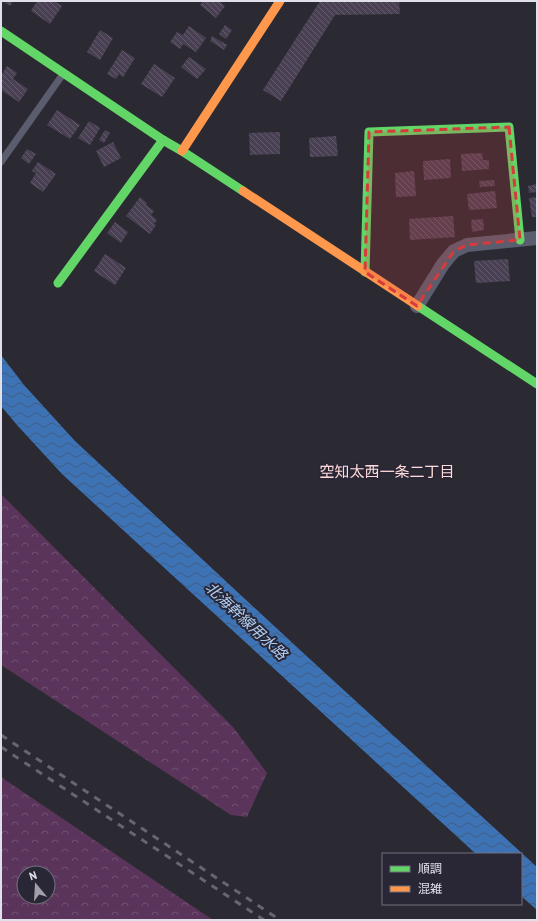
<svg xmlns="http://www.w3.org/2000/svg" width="538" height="921" font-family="'PT Sans','Noto Sans JP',sans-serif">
<defs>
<pattern id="forest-crowns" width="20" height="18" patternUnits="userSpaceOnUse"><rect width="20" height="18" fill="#5a345a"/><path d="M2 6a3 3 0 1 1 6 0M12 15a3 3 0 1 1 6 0" fill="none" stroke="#715172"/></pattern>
<pattern id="water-waves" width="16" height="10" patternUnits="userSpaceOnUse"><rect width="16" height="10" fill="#3d73b5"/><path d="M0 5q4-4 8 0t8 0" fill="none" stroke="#405d83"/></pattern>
<pattern id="building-back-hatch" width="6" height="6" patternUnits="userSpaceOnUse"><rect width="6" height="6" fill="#4a4053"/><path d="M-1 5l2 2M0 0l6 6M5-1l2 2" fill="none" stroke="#645b6c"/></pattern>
</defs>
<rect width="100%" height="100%" fill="#2b2a32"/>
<g fill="url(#forest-crowns)" fill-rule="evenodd">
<polygon points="1,494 233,727 267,773 247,817 231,815 1,665"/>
<path d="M1 777 213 920H1ZM24 873H48V897H24Z"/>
</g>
<polygon fill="url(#water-waves)" points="1,355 24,385 75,441 300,650 537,867 537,910 521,896 521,854 476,854 62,474 17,425 1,406"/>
<g fill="url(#building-back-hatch)">
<polygon points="2,1 13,1 10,6"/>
<polygon points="37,1 54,1 62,6 50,24 31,11"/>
<polygon points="203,1 219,1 225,6 216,18 200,5"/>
<polygon points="320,1 399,1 400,14 335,15 281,101 263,90"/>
<polygon points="225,25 232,30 226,39 219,34"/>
<polygon points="189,26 206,38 196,52 183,44 180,49 170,42 177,32 183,35"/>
<polygon points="100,30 113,38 100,60 87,52"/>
<polygon points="212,36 227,45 224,50 210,41"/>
<polygon points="122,50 135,58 123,77 119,74 116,79 107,74"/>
<polygon points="189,57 206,69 197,79 181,67"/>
<polygon points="154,64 175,78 162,97 141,84"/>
<polygon points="7,66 17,73 13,79 28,89 19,102 1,90 1,76"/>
<polygon points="57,110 80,125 70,139 47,125"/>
<polygon points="89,121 100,128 90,145 78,138"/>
<polygon points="105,130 110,133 104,143 99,140"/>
<polygon points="280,132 280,154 250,155 249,133"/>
<polygon points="336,136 338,156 310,157 309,138"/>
<polygon points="113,142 121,158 104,167 96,151"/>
<polygon points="27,149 36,154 29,164 21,158"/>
<polygon points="482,153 483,160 489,160 489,169 462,171 461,154"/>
<polygon points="450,159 451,178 424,180 423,161"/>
<polygon points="38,162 56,174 43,192 30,183 36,173 32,171"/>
<polygon points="414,171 416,196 396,197 395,173"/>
<polygon points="494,180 495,186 480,187 479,181"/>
<polygon points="537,184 537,192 529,193 528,186"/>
<polygon points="495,191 497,208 469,210 467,194"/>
<polygon points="140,197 147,203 146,205 154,211 151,215 157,220 154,224 156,225 150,234 126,216"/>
<polygon points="537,197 537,217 532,217 529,198"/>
<polygon points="453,216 455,237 410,240 409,219"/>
<polygon points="483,219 484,230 472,232 471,220"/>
<polygon points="115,222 128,232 121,243 107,233"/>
<polygon points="105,254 126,268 115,285 94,271"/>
<polygon points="508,259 510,281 476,283 474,261"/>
</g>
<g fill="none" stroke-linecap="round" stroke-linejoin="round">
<polyline stroke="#595d6e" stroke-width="7" points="1,162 63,74"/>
<polyline stroke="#595d6e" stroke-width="14" points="417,306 443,264 454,251 467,245 537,238"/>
<g stroke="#63d668" stroke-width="9">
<polyline points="1,31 163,140 182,151 243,191"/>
<polyline points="365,272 369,132 509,127 520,240"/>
<polyline points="58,283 163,140"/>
<polyline points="418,306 537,384"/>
</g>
<g stroke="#ff974d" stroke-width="9">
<polyline points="182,151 280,1"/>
<polyline points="243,191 418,306"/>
</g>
<g stroke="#666673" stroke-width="3" stroke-dasharray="7 7" stroke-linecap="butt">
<polyline points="1,735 280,920"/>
<polyline points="1,747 264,920"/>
</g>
</g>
<path fill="#d73a3b" fill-opacity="0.2" stroke="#d73a3b" stroke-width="3" stroke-dasharray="8 5" stroke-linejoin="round" d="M509 127 520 240 467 245 454 251 417 306 365 272 369 132Z"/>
<g text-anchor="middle" stroke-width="4" stroke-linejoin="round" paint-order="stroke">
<g font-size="15" fill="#fedad8" stroke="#292735">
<text x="387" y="477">空知太西一条二丁目</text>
</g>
<g font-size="15" font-style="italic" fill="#b0cef4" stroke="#292735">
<text transform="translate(246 621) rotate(43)" y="5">北海幹線用水路</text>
</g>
</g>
<rect width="538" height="921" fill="none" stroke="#e1e0ea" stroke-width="4"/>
<rect x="382" y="853" width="140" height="52" fill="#292735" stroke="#73717d"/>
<rect x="390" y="866" width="20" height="6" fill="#63d668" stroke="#73717d"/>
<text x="418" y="873" font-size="12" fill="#e1e0ea">順調</text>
<rect x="390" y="886" width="20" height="6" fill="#ff974d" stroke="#73717d"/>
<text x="418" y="893" font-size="12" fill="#e1e0ea">混雑</text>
<g transform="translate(36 885) rotate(342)"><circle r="19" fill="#292735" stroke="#73717d"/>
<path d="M0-3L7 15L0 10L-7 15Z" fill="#a1a0aa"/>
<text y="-6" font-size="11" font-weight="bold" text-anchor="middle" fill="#e1e0ea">N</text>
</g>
</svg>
